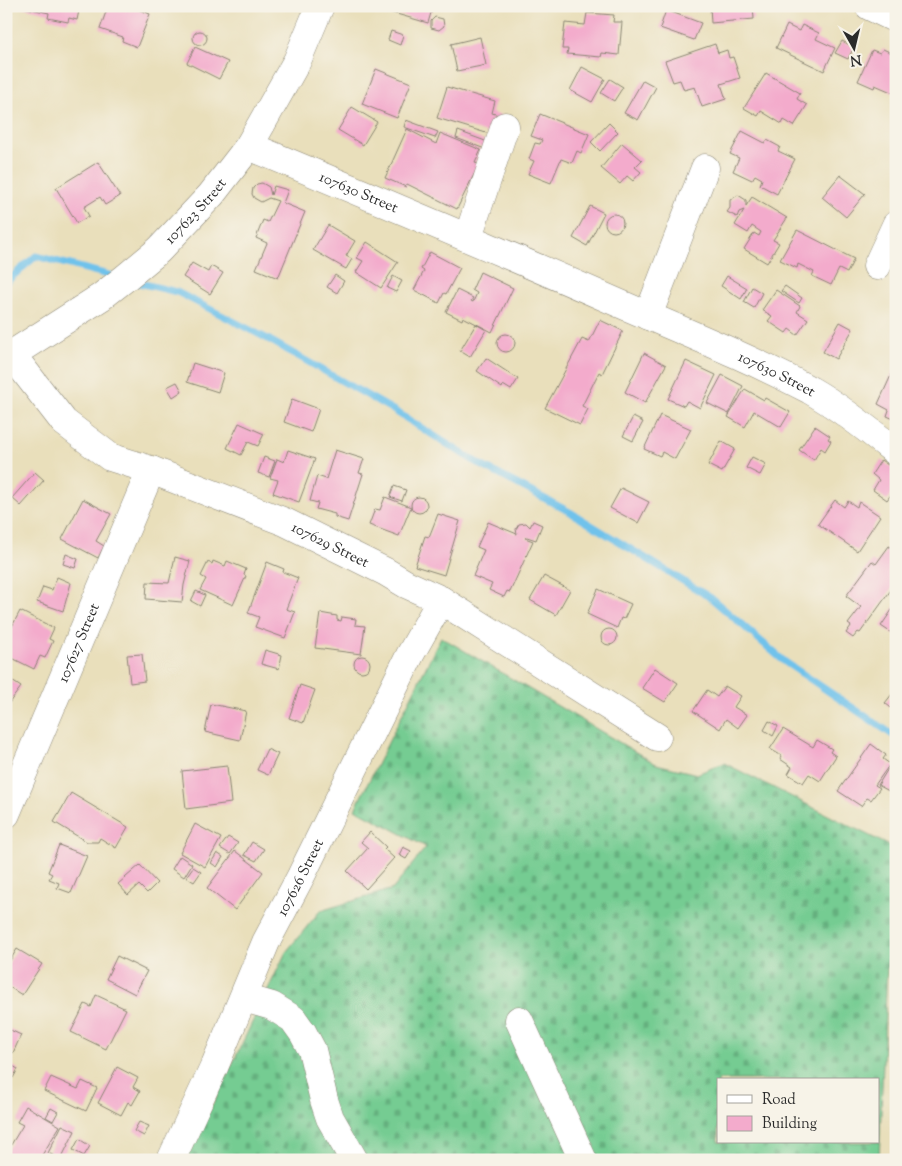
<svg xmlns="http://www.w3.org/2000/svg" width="902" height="1166" font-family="'Sorts Mill Goudy',serif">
<defs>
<pattern id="cemetery-stones" width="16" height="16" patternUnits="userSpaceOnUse" patternTransform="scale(1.25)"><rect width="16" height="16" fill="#74cc92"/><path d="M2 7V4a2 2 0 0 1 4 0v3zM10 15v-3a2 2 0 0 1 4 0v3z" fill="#65af7e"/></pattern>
</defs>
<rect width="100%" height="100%" fill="#f7f3e8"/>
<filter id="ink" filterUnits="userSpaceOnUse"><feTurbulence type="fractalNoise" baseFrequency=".02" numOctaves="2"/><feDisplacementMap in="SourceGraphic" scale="10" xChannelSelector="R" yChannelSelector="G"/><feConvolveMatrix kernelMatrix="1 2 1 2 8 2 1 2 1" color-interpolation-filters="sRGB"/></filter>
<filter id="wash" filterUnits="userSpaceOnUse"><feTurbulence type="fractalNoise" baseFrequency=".0096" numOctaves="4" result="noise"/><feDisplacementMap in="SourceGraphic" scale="20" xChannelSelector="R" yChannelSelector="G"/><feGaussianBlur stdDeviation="1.12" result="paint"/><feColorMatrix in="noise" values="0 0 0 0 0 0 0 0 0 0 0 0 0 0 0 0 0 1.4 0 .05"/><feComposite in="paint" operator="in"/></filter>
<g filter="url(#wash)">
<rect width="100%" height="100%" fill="#e9dfbb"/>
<path fill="url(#cemetery-stones)" stroke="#507c5e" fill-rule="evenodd" d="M441 637 656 764 697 774 724 763 892 847 879 1160H186L286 952 320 911 393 889 426 847 355 809ZM718 1080H878V1142H718Z"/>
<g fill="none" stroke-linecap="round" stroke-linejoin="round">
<g stroke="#6fc2eb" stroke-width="7">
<polyline points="131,281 177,292 266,338 393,410 479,464 570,512 711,598 785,662 896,737"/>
<polyline points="6,282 36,256 116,277"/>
</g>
</g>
<g id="blocks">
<g fill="#f3abcc">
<polygon points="18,6 80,6 77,20 69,18 68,22 48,18 49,13"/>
<polygon points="108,6 130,6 150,14 137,47 122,41 123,37 100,29"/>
<polygon points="380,6 433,6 428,23 379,9"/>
<polygon points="710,6 753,6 754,19 711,23"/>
<polygon points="666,10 701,23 694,40 660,28"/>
<polygon points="587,13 614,15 613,22 622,22 619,55 602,53 601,57 567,54 568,49 562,49 565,23 585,25"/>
<polygon points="435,17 443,19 444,26 439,30 431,28 431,21"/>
<polygon points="787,25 799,31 802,25 819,33 816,39 835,48 824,71 776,48"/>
<circle cx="200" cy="38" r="7"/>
<polygon points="391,31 403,35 400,45 388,40"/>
<polygon points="480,37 486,65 457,71 451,44"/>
<polygon points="842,41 854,47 848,59 835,53"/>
<polygon points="715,44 718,53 727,50 729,58 733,57 740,78 721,84 726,99 702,107 695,87 684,90 680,80 673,82 665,61"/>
<polygon points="195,47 228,62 219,79 187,63"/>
<polygon points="883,49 896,55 896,94 875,85 874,88 858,81 872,50 880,53"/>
<polygon points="582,67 605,79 592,102 570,90"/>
<polygon points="376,69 411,83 397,118 362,104"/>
<polygon points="766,73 800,93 797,99 807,105 794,126 784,120 782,124 761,111 758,116 744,108"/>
<polygon points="610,79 623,87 614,101 601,93"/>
<polygon points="643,80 656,87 638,120 624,113"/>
<polygon points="447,87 495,101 492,113 502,116 496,136 437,118"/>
<polygon points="352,107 377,122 363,145 338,130"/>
<polygon points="540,114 589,134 581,153 577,151 572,163 561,159 551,183 528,174 534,161 529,159 535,143 540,144 542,140 531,136"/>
<polygon points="406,120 438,132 435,138 404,127"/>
<polygon points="609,123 618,132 600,151 591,142"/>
<polygon points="407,129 436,144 440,133 481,150 475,163 479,164 457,209 407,184 406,187 385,178"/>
<polygon points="458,131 488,142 485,149 456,138"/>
<polygon points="742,131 765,143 767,140 780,147 778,151 795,159 777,194 760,185 762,179 755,175 752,180 733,171 739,158 730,154"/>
<polygon points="622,143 642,160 635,167 641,172 633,181 627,176 620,184 601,168"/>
<polygon points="98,162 120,196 105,205 100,197 84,207 89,216 77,223 56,188"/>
<polygon points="840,175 865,194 846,217 822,197"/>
<polygon points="262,183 269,187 271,195 274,186 288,190 283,203 305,212 278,278 256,269 267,243 256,238 263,220 268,222 278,201 269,198 261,202 254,198 252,194 253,188 257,184"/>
<polygon points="738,195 746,200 746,206 752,197 787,218 773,240 779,243 767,263 744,249 754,233 759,236 761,232 752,226 748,233 735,225 744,210 739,212 737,217 727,212 730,208 730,200"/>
<polygon points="590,206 604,213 587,246 573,238"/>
<circle cx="614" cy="223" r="9"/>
<polygon points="328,225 355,241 346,256 352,259 346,269 313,250"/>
<polygon points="797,230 854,259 847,273 839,269 831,285 812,276 814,272 798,264 797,268 780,260"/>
<polygon points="367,242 398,262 381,288 356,272 363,261 357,258"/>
<polygon points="430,252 460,268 446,294 444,293 439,303 414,290 424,271 421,269"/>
<polygon points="192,263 208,272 211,266 223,273 210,294 183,277"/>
<polygon points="480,272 513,288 492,332 463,317 462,320 446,312 457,290 473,298 471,301 473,302 477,293 472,290"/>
<polygon points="335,275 344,281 337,293 327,287"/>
<polygon points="393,276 402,281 396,292 387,288"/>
<polygon points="727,276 747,288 741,299 721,286"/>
<polygon points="785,286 802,298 799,303 781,291"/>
<polygon points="752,287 762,293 754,308 744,302"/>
<polygon points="776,290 800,306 797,312 808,319 797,335 789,329 786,333 768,321 772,316 762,310"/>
<polygon points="600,320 623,331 602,374 599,372 582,406 588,409 580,425 545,408 582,339 589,342"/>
<polygon points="840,322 853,329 836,359 823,352"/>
<polygon points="476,324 486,330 470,357 460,351"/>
<circle cx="506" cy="343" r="9"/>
<polygon points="644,353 666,365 645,403 625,392"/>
<polygon points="486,358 518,379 511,390 503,385 502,388 477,371"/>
<polygon points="686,361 716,375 700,408 687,401 684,406 668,399"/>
<polygon points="193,363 224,373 218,392 187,382"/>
<polygon points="893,371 896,372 896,420 887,416 889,410 878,404"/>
<polygon points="722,375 743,386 729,414 707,403"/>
<polygon points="177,382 182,391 173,397 167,387"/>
<polygon points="745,389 764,400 765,398 790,412 781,427 754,411 745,427 728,417"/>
<polygon points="292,399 319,409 311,432 284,422"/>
<polygon points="660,415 691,429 675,459 662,452 660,456 644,449"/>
<polygon points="633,417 643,422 633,441 623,436"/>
<polygon points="239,423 264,434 258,446 248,442 241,455 227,448"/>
<polygon points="815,426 830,436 828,439 831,441 825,451 821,448 814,460 799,450"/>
<polygon points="721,441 735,449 722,472 708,465"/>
<polygon points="288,450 315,459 299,502 273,493 278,480 270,478 277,459 284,462"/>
<polygon points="335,450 364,459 359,473 363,474 348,521 335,517 335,514 316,509 318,503 310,501 317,476 326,479"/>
<polygon points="264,457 275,461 269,477 258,473"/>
<polygon points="752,457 766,464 760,475 746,468"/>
<polygon points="881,460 895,470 891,474 896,477 896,488 887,500 873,490 879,480 872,474"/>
<polygon points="35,472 44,480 21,506 12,498"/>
<polygon points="394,486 406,490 402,501 390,497"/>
<polygon points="621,488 649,502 638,523 610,508"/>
<polygon points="385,497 411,507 399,536 369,525 375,509 380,510"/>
<circle cx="419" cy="505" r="8"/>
<polygon points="83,499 111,514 96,541 104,546 98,558 62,539"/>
<polygon points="835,500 844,507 848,501 857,507 859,502 880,516 857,551 818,524"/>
<polygon points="438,514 460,521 444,575 415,566 425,536 429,537"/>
<polygon points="533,521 542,525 536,540 527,537 525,538 533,541 510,592 507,591 504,597 489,590 492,584 473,576 484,550 477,547 488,522 517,534 516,529 519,524 526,523 530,527"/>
<polygon points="896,544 896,583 860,633 858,632 853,638 846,633 851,626 848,624 861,607 846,596 872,561 876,564 889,546 893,548"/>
<polygon points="66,554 78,559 75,568 63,564"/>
<polygon points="175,557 190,561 184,585 182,602 146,599 147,582 169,583"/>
<polygon points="213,561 225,566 227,561 246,569 244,575 246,576 233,605 200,590 206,579 201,576 208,562 212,564"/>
<polygon points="267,562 284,569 283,572 298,578 286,609 295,612 285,638 255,627 259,617 248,613"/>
<polygon points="544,576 570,590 556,615 530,600"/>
<polygon points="57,577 71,583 63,611 37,602 43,587 52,590"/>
<polygon points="598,589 631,604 624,619 621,618 617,628 587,614"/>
<polygon points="196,591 205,595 200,606 191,601"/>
<polygon points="894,607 896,608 896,636 881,626"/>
<polygon points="20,611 54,628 49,639 53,641 45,658 40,656 34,669 6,655 6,638"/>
<polygon points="320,613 337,616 337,620 341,621 342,617 356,619 355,625 365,626 361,654 315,648"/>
<circle cx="609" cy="637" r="8"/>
<polygon points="265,650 282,655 279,669 261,664"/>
<polygon points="142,654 145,681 130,683 127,655"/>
<circle cx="362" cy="664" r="8"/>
<polygon points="655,668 678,683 665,702 642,688"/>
<polygon points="9,679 21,687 6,707 6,683"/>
<polygon points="300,685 315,690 303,723 289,718"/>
<polygon points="725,686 741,696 734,707 747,715 738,728 726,719 720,729 693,711 707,690 717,697"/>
<polygon points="896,689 896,712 885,703"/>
<polygon points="211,704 246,711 240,740 205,732"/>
<polygon points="769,721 778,726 773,736 764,730"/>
<polygon points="783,729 813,747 817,740 832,749 830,752 836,756 820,781 809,774 803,783 788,774 792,767 780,759 782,756 770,749"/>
<polygon points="871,744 886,755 883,759 890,764 875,785 880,788 871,800 867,798 861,806 838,791"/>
<polygon points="267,749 278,754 268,775 257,770"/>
<polygon points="891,764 896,766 896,795 878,785"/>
<polygon points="227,766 231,803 186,809 182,771"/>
<polygon points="71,793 128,827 116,848 100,838 98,842 87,842 54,822"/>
<polygon points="195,824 221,838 205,867 180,853"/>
<polygon points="370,832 386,847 384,849 394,858 366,889 347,871 368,848 361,842"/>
<polygon points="228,837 238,843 230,854 220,848"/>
<polygon points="252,842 264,849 256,861 244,855"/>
<polygon points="59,845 87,856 71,893 57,888 59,883 49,879 52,874 48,872"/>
<polygon points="403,847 411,851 406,859 399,855"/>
<polygon points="235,851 263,872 235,910 207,888"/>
<polygon points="217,853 223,857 217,867 211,863"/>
<polygon points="180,856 192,864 184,877 172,869"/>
<polygon points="140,865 157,883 147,893 139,885 128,895 118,884"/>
<polygon points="193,867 201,872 194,882 186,877"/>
<polygon points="17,949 42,964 22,995 6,985 6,967"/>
<polygon points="117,956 147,971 135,994 106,979"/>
<polygon points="96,995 126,1009 106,1049 71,1032 85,1004 91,1007"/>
<polygon points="6,1028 21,1035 13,1053 6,1050"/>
<polygon points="11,1065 18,1069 13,1078 6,1074"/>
<polygon points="117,1067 138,1078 133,1087 140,1091 132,1105 128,1102 121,1115 98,1103"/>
<polygon points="51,1077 78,1089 82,1081 97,1088 86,1111 44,1091"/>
<polygon points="26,1106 60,1126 39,1160 48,1157 56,1160 18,1160 6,1153 23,1125 17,1122"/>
<polygon points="51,1108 58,1112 53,1121 46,1117"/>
<polygon points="139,1122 149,1126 144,1136 134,1131"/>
<polygon points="62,1125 75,1131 61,1159 48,1153"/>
<polygon points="79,1139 90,1146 84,1156 73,1150"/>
</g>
</g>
</g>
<g filter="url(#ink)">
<use href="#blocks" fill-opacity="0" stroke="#8a8573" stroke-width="1"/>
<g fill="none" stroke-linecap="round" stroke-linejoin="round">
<g stroke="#8a8573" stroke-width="29">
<g id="minor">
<polyline points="869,6 896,19"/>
<path id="s1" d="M249 146C369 196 488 246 607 298 675 328 744 355 810 390 840 407 869 430 896 452"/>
<polyline points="468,237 505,126"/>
<polyline points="877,266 896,225"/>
<polyline points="648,316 705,168"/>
<path id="s2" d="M12 355 64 422 110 457 151 470 285 522 386 572 406 584 441 600 657 737"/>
<path id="s3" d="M6 358 101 297 124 279 159 250 211 195 249 146 297 61 320 6"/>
<path id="s4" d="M6 814 151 470"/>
<polyline points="244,998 272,1006 293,1019 303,1033 312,1050 324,1100 330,1118 354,1160"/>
<polyline points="519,1020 583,1160"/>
<path id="s5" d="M171 1160 215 1065 266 942 301 876 410 655 441 600"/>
</g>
</g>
<use href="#minor" stroke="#fff" stroke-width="28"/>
</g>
</g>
<g text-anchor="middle" stroke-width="5" stroke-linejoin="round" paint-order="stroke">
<g font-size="15" fill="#2b2b2b" stroke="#f7f3e8">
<text dy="5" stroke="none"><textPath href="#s1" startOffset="119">107630 Street</textPath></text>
<text dy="5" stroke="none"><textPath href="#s3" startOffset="241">107623 Street</textPath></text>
<text dy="5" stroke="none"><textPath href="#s1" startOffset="575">107630 Street</textPath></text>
<text dy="5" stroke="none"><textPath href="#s2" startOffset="380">107629 Street</textPath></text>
<text dy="5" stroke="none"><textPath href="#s4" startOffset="186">107627 Street</textPath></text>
<text dy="5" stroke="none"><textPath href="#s5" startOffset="311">107626 Street</textPath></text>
</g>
</g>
<rect width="902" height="1166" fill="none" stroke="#f7f3e8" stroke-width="25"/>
<rect x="717" y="1078" width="162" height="65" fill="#f7f3e8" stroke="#a5a39c"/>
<rect x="727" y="1095" width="25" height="8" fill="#ffffff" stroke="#a5a39c"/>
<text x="762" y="1104" font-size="15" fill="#2b2b2b">Road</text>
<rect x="727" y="1116" width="25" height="15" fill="#f3abcc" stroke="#a5a39c"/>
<text x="762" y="1128" font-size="15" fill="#2b2b2b">Building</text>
<g transform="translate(854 48) rotate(172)" stroke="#f7f3e8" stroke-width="4" paint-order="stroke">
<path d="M0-4L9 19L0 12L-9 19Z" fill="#2b2b2b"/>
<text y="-8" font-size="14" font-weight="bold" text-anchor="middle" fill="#2b2b2b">N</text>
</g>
</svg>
